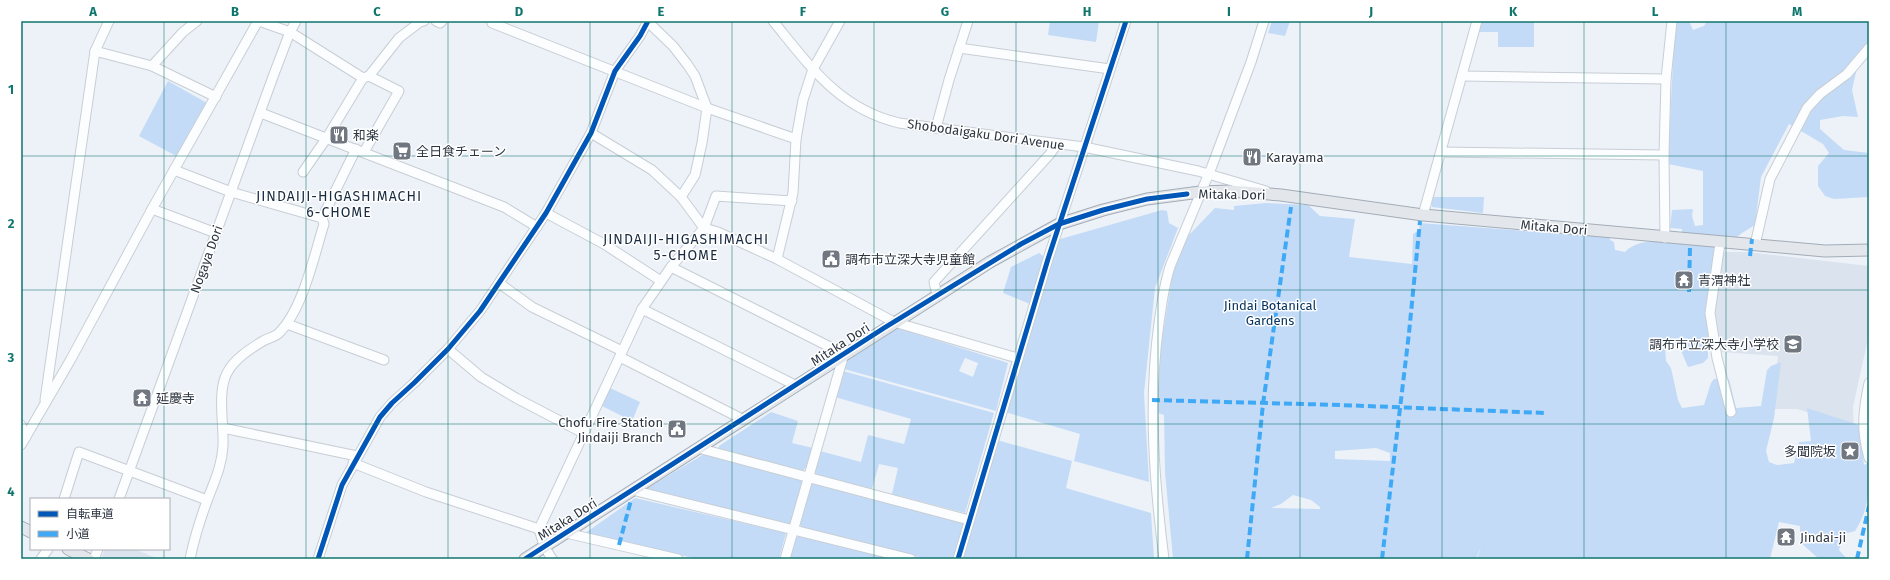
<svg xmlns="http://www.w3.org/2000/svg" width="1890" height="580" font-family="'Fira Sans','Noto Sans JP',sans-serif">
<rect width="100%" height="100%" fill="#edf2f8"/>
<g fill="#dae3ee">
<polygon points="1723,252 1747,252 1869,266 1869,334 1853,407 1854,436 1820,416 1797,409 1771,409 1778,356 1722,352 1714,310"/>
<polygon points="105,549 135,549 158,559 101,559"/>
</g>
<g fill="#c3dbf7" fill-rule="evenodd">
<polygon points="1050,21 1099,21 1096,42 1048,35"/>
<polygon points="1272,21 1290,21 1285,36 1268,33"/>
<polygon points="1479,21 1534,21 1534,47 1498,47 1498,32 1476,32"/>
<path d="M1675 21H1689L1693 30 1704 26 1707 21H1869V40L1861 50 1852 90 1858 117 1843 116 1820 120V129L1844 150 1869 153V197L1834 199 1825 196 1818 186V166L1829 153 1823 144 1789 124 1761 177 1755 225 1742 233 1725 247 1709 298 1708 358 1703 363 1688 367 1679 346 1672 345 1665 347 1666 361 1671 368 1678 400 1682 408 1704 405 1711 383 1714 379H1729L1736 408 1761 406 1767 370 1771 366 1781 362 1774 418 1766 451 1769 462 1777 465 1794 463 1799 442 1811 441 1807 408 1859 425 1864 465 1869 462C1869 488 1870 508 1855 531L1844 534 1839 550 1847 559H1819L1800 542V526L1779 522 1770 559H1477L1481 547 1476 559H1173L1165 472 1164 415 1158 413 1160 353 1173 270 1187 237 1215 208 1234 210V206L1266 203 1308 205 1320 216 1355 219 1349 257 1412 264 1413 234 1419 230 1420 223 1591 236 1596 234H1610V240L1614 242 1615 250 1625 252C1637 238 1664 241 1681 241L1682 229 1670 228 1672 210 1693 209 1692 216 1695 226 1703 225V171L1668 164ZM1376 448 1390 453V461L1335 459V451ZM1293 495 1311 500 1320 507V509L1271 508 1281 504Z"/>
<polygon points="168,81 207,103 178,157 139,136"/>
<polygon points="1432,197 1484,197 1483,213 1432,207"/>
<polygon points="1162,210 1167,211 1169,223 1178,228 1155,288 1144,393 1149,482 1074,461 1080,434 1005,412 1057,240"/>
<polygon points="1039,253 1046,258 1030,304 1003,293 1011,267"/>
<path d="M898 328 1008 363 996 411 844 369 846 361ZM965 358 978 363 973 377 959 371Z"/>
<polygon points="843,371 994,413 965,513 892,494 898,468 879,464 872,489 816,475 815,471 820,451 861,462 868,435 904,444 911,419 835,397"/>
<polygon points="610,388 640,402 632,421 602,406"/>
<polygon points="771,412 798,421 792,443 813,448 806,467 803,471 718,450 719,446"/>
<polygon points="997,440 1072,461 1066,488 1151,513 1154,559 962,559"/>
<polygon points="704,454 801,480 803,483 792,522 789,525 648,491 648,488"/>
<polygon points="815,481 964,523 953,559 927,559 802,528 800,524 811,483"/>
<polygon points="635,498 786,533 779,559 698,559 584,534"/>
<polygon points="799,536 895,559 790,559 796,538"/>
</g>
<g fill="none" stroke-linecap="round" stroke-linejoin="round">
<g stroke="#c7ced5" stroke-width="11">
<g id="minor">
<polyline points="259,21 290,32 363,78"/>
<polyline points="436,21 440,23 442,21"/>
<path d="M773 21C810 66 839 109 899 123L1084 147 1198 171 1266 191"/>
<polyline points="648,22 673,46 687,64 695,76 707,108 702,143 695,175 681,197"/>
<polyline points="492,23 707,108 796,139"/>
<polyline points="959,48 1110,69"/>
<polyline points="95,51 152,66 216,97"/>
<polyline points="152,66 183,32 197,21"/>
<polyline points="1462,76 1666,79"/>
<polyline points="261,113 504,207 537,227"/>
<polyline points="936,128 949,80 968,21"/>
<polyline points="591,133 652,170 681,197 704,228 718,232 777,259 894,322 1017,358"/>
<polyline points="364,152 399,91 369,76"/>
<polyline points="1441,152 1664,155"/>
<polyline points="174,170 231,192 322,218"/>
<polyline points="303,172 326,139 363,78 369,76 399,38 420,22 424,21"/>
<polyline points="152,209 216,233"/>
<polyline points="546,213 604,244 661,281"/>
<polyline points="1423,215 1477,21"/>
<polyline points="1665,238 1664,155 1666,79 1672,21"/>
<polyline points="1720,243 1710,313 1717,358 1731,412"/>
<polyline points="1755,245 1770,179 1807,108 1820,94 1847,74 1869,48"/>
<polyline points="777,259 793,193 796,139 803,100 813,69 840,21"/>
<polyline points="671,267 844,354 785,559"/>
<polyline points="499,283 532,307 622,351"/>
<polyline points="937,295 934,282 1050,154 1057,144"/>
<polyline points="642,309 795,385"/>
<polyline points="287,324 384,360"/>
<polyline points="448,349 481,377 516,398 583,433"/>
<polyline points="620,357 742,419"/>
<path d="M1869 383C1863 411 1861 430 1869 458"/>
<polyline points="45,400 95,51 109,21"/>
<polyline points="21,425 26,437"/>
<polyline points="223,428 357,456"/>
<polyline points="21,445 71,359 152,209 258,21"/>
<polyline points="698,448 969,520"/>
<polyline points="353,463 426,492 539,529"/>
<polyline points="632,490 911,559"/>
<polyline points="64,499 79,452 207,500"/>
<polyline points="119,499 274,74 290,32 296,21"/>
<polyline points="566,533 678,559"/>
<polyline points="41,559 48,549"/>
<polyline points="94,559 98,549"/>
<path d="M190 559C194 539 200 520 207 501 214 482 222 466 223 446 224 424 217 392 227 373 234 359 250 349 263 341 268 338 275 337 279 333 303 309 314 256 324 224L322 218 356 149"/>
<polyline points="318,559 342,485 380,417 392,403 414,383 448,349 480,311 546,213 591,133 615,71 640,36 648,21"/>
<polyline points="552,559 544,546 539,529 642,309 671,267 704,228 716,196 792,201"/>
<polyline points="958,559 1048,259 1126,21"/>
<path d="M1164 559C1154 480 1148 402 1159 323 1162 303 1164 283 1171 264L1212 166 1251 62 1264 21"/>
</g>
</g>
<g stroke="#a3acb7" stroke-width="13">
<g id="major">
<polyline points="21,527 31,532"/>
<polyline points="68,549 88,559"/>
<polyline points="525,559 990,262 1059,224 1103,210 1147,199 1200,192 1230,191 1281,195 1423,215 1825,251 1869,250"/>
</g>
</g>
<use href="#minor" stroke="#fcfdfe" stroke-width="9"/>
<use href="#major" stroke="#e3e7ec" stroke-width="11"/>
<g stroke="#3fa9f5" stroke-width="4" stroke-dasharray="8 4" stroke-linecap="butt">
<polyline points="1750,256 1752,239"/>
<polyline points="1689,292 1690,246"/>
<polyline points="1152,400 1340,405 1546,413"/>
<polyline points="619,545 631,500"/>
<polyline points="1247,559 1263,404 1291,207"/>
<polyline points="1382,559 1409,333 1420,221"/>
<polyline points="1857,559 1869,506"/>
</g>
<g stroke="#fff" stroke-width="8">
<g id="cycleway">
<polyline points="318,559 342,485 380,417 392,403 414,383 448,349 480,311 546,213 591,133 615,71 640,36 648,21"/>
<polyline points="525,559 884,328 1021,244 1059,224 1103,210 1147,199 1187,194"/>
<polyline points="958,559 1048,259 1126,21"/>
</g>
</g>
<use href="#cycleway" stroke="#0057b8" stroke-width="5"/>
</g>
<path fill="none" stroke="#0f766e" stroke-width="1" stroke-opacity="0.55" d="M164 21V499M306 21V559M448 21V559M590 21V559M732 21V559M874 21V559M1016 21V559M1158 21V559M1300 21V559M1442 21V559M1584 21V559M1726 21V559M21 156H1869M21 290H1869M21 424H1869M164 549V559"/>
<defs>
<g id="restaurant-square" transform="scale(1)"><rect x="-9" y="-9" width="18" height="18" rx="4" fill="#707780" stroke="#fff"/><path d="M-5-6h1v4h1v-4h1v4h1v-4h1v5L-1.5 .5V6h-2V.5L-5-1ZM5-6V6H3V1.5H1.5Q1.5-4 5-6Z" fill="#fff"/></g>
<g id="supermarket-square" transform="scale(1)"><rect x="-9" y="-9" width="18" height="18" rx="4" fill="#707780" stroke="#fff"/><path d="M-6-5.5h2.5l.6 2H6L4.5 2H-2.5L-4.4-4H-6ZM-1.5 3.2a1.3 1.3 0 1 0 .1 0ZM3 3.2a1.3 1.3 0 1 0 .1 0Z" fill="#fff"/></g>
<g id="civic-square" transform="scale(1)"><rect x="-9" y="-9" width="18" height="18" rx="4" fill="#707780" stroke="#fff"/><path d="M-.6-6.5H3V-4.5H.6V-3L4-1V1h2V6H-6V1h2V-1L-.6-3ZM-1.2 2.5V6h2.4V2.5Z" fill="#fff"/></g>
<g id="temple-square" transform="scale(1)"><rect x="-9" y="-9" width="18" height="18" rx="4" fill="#707780" stroke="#fff"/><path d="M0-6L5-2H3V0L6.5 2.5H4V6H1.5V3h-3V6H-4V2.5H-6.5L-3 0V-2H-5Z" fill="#fff"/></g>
<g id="school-square" transform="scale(1)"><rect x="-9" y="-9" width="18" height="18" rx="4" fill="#707780" stroke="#fff"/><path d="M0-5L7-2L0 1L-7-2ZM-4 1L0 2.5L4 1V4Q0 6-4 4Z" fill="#fff"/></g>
<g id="sight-square" transform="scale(1)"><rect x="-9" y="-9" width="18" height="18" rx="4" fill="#707780" stroke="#fff"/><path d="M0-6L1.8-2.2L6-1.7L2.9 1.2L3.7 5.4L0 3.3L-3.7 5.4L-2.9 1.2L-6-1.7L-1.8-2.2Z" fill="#fff"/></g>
</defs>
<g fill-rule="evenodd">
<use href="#restaurant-square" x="339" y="135"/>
<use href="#supermarket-square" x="402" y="151"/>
<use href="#restaurant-square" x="1252" y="157"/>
<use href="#civic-square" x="831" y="259"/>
<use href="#temple-square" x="1684" y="280"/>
<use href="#school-square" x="1793" y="344"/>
<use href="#temple-square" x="142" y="398"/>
<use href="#civic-square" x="677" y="429"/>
<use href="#sight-square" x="1850" y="451"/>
<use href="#temple-square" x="1786" y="537"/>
</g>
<g text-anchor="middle" stroke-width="3" stroke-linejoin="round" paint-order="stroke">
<g font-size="13" fill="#2c3540" stroke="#fff">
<text transform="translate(986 134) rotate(8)" y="5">Shobodaigaku Dori Avenue</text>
<text transform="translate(1232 194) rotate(1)" y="5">Mitaka Dori</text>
<text transform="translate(1554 227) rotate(5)" y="5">Mitaka Dori</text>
<text transform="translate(206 259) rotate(-70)" y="5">Nogaya Dori</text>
<text transform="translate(840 344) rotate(-33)" y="5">Mitaka Dori</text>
<text transform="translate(567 519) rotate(-32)" y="5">Mitaka Dori</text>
</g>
<g font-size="13" fill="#2c3540" stroke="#fff" text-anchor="start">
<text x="353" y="140">和楽</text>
<text x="416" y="156">全日食チェーン</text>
<text x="1266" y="162">Karayama</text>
<text x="845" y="264">調布市立深大寺児童館</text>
<text x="1698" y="285">青渭神社</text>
<text x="1779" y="349" text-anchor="end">調布市立深大寺小学校</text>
<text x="156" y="403">延慶寺</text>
<text x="663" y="427" text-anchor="end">Chofu Fire Station<tspan x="663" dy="15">Jindaiji Branch</tspan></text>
<text x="1836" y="456" text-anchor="end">多聞院坂</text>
<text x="1800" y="542">Jindai-ji</text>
</g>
<g font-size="13" fill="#073460" stroke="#fff">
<text x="1270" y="310">Jindai Botanical<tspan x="1270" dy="15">Gardens</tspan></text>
</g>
<g font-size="14" letter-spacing="1" fill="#182b40" stroke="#fff">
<text x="339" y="201">JINDAIJI-HIGASHIMACHI<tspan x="339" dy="16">6-CHOME</tspan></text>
<text x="686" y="244">JINDAIJI-HIGASHIMACHI<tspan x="686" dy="16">5-CHOME</tspan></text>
</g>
</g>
<rect width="1890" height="580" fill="none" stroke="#ffffff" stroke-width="44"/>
<rect x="30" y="498" width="140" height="52" fill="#ffffff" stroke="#abaeb3"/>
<rect x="38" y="511" width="20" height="6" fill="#0057b8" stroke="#abaeb3"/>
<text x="66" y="518" font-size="12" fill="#2c3540">自転車道</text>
<rect x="38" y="531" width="20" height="6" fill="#3fa9f5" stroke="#abaeb3"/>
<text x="66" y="538" font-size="12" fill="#2c3540">小道</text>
<rect x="22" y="22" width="1846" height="536" fill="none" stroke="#0f766e" stroke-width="1.5"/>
<g font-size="13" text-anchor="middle" font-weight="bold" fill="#0f766e">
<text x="93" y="16">A</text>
<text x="235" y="16">B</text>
<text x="377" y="16">C</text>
<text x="519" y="16">D</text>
<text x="661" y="16">E</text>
<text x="803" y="16">F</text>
<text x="945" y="16">G</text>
<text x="1087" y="16">H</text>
<text x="1229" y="16">I</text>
<text x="1371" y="16">J</text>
<text x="1513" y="16">K</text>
<text x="1655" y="16">L</text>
<text x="1797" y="16">M</text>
<text x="11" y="94">1</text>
<text x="11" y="228">2</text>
<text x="11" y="362">3</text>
<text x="11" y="496">4</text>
</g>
</svg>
